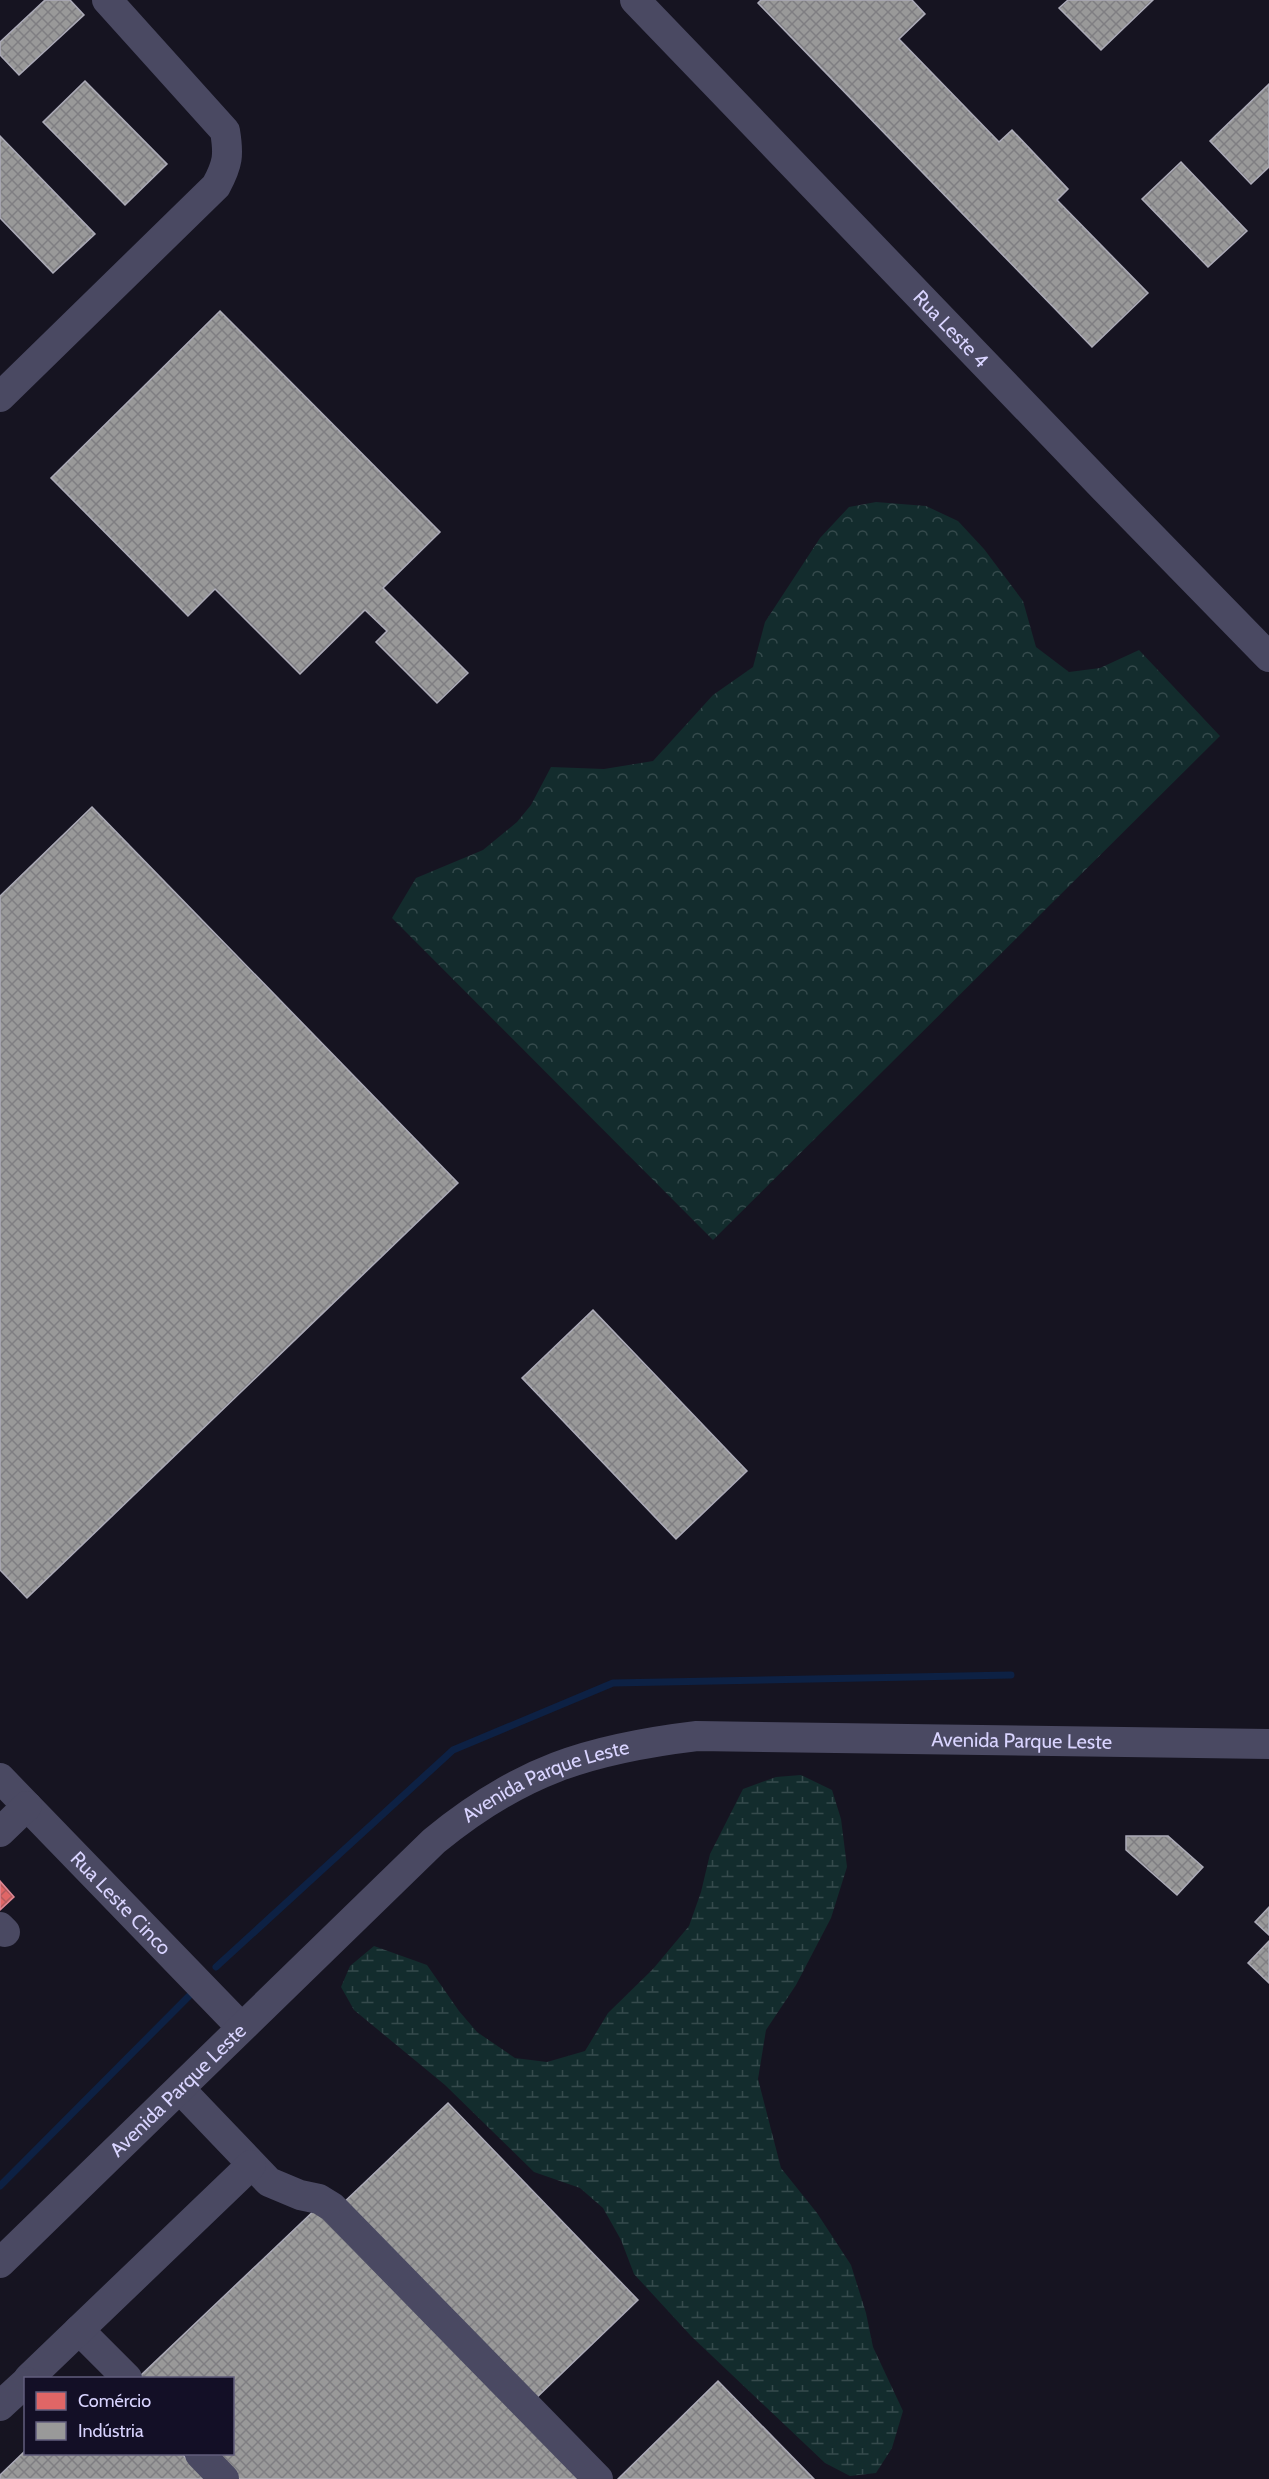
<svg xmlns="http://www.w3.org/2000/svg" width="1269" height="2479" font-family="Cabin,sans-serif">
<defs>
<pattern id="forest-crowns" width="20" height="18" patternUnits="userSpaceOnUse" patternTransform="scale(1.5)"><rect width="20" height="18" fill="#132c2d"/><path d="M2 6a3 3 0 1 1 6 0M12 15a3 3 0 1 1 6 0" fill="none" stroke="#354a4c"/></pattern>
<pattern id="wetland-marsh" width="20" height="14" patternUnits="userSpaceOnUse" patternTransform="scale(1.5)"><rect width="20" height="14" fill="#132c2d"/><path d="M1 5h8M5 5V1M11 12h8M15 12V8" fill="none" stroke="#354a4c"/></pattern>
<pattern id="shops-cross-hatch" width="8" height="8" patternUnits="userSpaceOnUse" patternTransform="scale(1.5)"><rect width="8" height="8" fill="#e06666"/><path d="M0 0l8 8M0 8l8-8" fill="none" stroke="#b05b5e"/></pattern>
<pattern id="industry-cross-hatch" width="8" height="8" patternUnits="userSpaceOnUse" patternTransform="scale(1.5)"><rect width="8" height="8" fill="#999"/><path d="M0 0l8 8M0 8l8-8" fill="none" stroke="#7f7e82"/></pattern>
</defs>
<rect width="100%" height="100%" fill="#161421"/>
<polygon fill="url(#forest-crowns)" points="876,502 926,506 958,521 984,549 1023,601 1036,647 1069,672 1100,668 1139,650 1220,736 713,1240 392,918 416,878 483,850 517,822 531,805 551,767 604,769 653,761 713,695 753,667 765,622 820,538 849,507"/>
<polygon fill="url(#wetland-marsh)" points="801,1775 832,1790 841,1819 847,1867 831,1918 796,1985 766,2030 758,2079 781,2168 817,2213 851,2265 866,2313 873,2347 903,2411 892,2448 876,2473 850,2476 825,2463 691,2336 634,2274 621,2240 603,2208 580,2188 534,2172 445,2085 354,2010 341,1987 350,1966 374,1946 427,1965 459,2011 477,2032 515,2058 547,2062 585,2051 608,2013 653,1969 689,1926 701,1892 710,1854 743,1789 776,1777"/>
<polygon fill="url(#shops-cross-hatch)" stroke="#de8794" stroke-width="1.5" points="0,1881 14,1897 0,1910"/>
<g fill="url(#industry-cross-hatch)" stroke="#acabb8" stroke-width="1.5">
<polygon points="45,0 70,0 84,15 19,75 0,55 0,42"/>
<polygon points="761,0 912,0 925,14 899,39 999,142 1012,130 1068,189 1057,200 1148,293 1092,347 758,3"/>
<polygon points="1068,0 1153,0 1101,50 1059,8"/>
<polygon points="85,81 167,164 125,205 43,122"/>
<polygon points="1269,84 1269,167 1251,184 1210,141"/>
<polygon points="0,136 95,234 53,273 0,218"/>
<polygon points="1181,162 1247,231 1208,267 1142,199"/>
<polygon points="220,311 440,532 383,588 468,673 437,703 376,642 387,631 365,610 300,674 215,589 188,616 51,478"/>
<polygon points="92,807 458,1183 27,1598 0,1570 0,896"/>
<polygon points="593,1310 747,1471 676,1539 522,1378"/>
<polygon points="1126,1836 1168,1836 1203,1867 1177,1895 1126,1850"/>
<polygon points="1269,1907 1269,1935 1255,1922"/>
<polygon points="1269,1941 1269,1983 1248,1963"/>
<polygon points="448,2103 638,2300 531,2403 340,2206"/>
<polygon points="321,2204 585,2479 239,2479 215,2454 232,2454 232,2378 142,2378 140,2376"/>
<polygon points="718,2381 814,2479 618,2479"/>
<polygon points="26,2450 26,2454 182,2454 207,2479 0,2479 0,2475"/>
</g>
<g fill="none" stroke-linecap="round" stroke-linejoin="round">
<g stroke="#0d2144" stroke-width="7">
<polyline points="216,1967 453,1750 613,1683 1011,1675"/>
<polyline points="0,2186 189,1996"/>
</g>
<g stroke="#4a4962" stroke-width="30">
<path id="s1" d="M635 0 1105 489 1269 657"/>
<path d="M0 397 216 186C228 164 229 155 225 131L107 0"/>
<path id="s2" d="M0 1778 241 2027"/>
<polyline points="0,1832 27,1806"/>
<polyline points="0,1927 5,1932"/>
<polyline points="180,2089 269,2182 300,2195 319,2199 332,2207 598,2479"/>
<path id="s3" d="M0 2263 434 1841C519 1771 588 1749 697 1736L1269 1744"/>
<polyline points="79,2330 127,2378"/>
<polyline points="29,2378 251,2165"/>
<polyline points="0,2406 26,2382"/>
<polyline points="200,2454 224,2479"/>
</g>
</g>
<g text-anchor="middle" stroke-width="6" stroke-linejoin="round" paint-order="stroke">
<g font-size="20" fill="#d9d4ff" stroke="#130f26">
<text dy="7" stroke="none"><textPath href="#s1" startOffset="456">Rua Leste 4</textPath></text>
<text dy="7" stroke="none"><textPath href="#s3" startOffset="1218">Avenida Parque Leste</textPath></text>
<text dy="7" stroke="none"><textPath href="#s3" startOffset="734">Avenida Parque Leste</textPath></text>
<text dy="7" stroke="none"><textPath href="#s2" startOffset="174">Rua Leste Cinco</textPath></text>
<text dy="7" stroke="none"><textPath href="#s3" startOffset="248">Avenida Parque Leste</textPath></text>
</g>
</g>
<rect x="24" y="2377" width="210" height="78" fill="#130f26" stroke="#625e7d" stroke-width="1.5"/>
<rect x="36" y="2392" width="30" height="18" fill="#e06666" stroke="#625e7d" stroke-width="1.5"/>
<text x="78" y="2407" font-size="18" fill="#d9d4ff">Comércio</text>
<rect x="36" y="2422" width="30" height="18" fill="#999999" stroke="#625e7d" stroke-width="1.5"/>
<text x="78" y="2437" font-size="18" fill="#d9d4ff">Indústria</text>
</svg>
